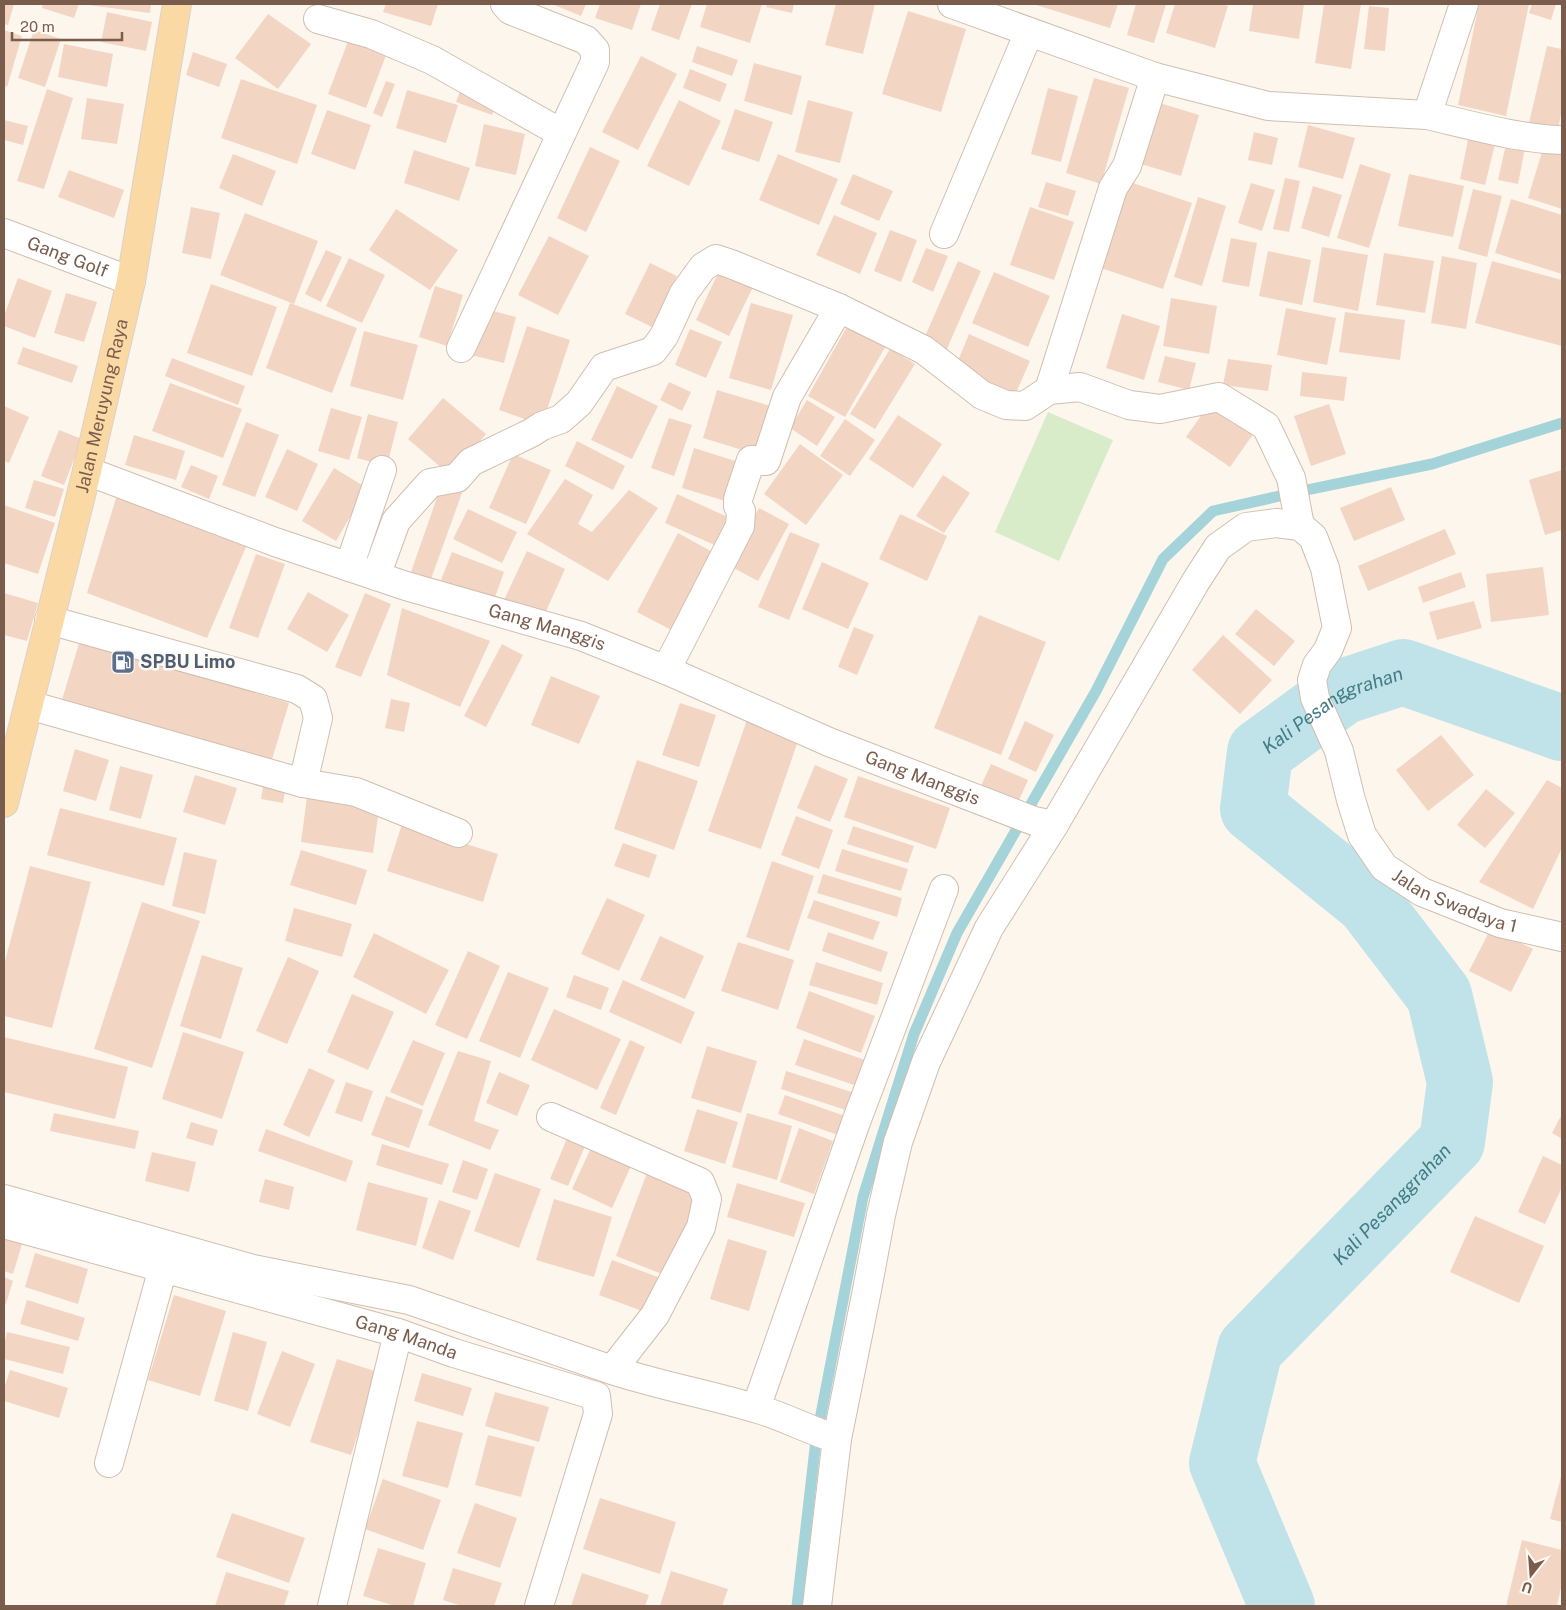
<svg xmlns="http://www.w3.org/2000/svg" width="1566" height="1610" font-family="'Public Sans',sans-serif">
<rect width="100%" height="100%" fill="#fdf6ec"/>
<polygon fill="#d8ecc9" points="1048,412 1113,440 1059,561 995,532"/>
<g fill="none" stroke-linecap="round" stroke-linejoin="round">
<polyline stroke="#a5d3da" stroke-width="11" points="797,1606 816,1440 863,1197 914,1034 957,933 1096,691 1163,559 1213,511 1302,491 1432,464 1562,423"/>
<path stroke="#bfe3e8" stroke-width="66" id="s1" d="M1282 1606 1222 1463 1250 1349 1452 1142 1460 1082 1439 995 1368 902 1253 809 1260 752 1342 692 1403 672 1562 728"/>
</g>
<g fill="#f3d5c3">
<polygon points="4,4 14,4 8,25 4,24"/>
<polygon points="43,4 79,4 74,18 42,8"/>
<polygon points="88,4 151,4 150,13 88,5"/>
<polygon points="386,4 438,4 431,26 383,12"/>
<polygon points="552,4 586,4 581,16"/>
<polygon points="600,4 641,4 632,30 595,18"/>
<polygon points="660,4 692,4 679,40 651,30"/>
<polygon points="707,4 762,4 750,43 700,27"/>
<polygon points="767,4 794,4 792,13 766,7"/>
<polygon points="836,4 875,4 863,54 825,45"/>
<polygon points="1033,4 1118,4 1110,28"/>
<polygon points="1136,4 1166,4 1154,43 1127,35"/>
<polygon points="1175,4 1222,4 1228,6 1215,48 1166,33"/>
<polygon points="1253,4 1304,4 1299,39 1249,31"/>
<polygon points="1324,4 1361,4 1351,69 1315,63"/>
<polygon points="1479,4 1529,4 1506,116 1458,105"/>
<polygon points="1532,4 1556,4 1551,20 1529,13"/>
<polygon points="1369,6 1389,8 1385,51 1364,49"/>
<polygon points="908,11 966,29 941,112 882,94"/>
<polygon points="107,12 152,22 146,51 101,42"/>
<polygon points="268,14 311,44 278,89 235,58"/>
<polygon points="4,30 22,36 7,87 4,86"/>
<polygon points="34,30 61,39 45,87 18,78"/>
<polygon points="350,36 388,50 366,108 328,94"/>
<polygon points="64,44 113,54 107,87 58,77"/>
<polygon points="697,46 738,60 732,76 692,62"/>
<polygon points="1547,46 1562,49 1562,110 1558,129 1529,123"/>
<polygon points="193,52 227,64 219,87 186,75"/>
<polygon points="641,56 677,74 638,150 602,132"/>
<polygon points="754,63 802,76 792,115 744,101"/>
<polygon points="690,69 727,84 720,102 683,88"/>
<polygon points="1094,78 1129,88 1101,184 1066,173"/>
<polygon points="241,79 317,105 297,164 221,138"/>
<polygon points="386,81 395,84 382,117 373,113"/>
<polygon points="462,86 498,99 492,115 456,102"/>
<polygon points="1048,88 1078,96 1061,162 1031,154"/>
<polygon points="47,89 73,98 44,189 17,181"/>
<polygon points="407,90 458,105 446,143 396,128"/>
<polygon points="87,98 124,104 117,144 81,139"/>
<polygon points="679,100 721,121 689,186 647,166"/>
<polygon points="808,100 853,112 840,163 795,152"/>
<polygon points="1153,101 1199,115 1181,176 1134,162"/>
<polygon points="735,109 773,122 759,162 721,149"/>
<polygon points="327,110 371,125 355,170 311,154"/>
<polygon points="4,120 28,126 23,145 4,140"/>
<polygon points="484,124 525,134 516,175 475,166"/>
<polygon points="1308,125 1355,138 1343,179 1298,167"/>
<polygon points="1470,130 1497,136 1485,185 1460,179"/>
<polygon points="1254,132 1278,138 1272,165 1248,160"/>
<polygon points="1545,142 1562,147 1562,209 1528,198"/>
<polygon points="1506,144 1525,148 1518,184 1498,180"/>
<polygon points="590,147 620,161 586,232 557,218"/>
<polygon points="414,150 470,168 459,201 404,183"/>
<polygon points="233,154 276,171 262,206 219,188"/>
<polygon points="778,154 838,179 819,225 759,200"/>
<polygon points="1360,164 1391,174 1369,248 1337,238"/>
<polygon points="69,170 124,190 114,218 58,197"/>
<polygon points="853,174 893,191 879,221 840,204"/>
<polygon points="1409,174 1464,186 1453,237 1398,226"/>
<polygon points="1285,178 1300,181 1289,232 1273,229"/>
<polygon points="1127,181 1192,203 1163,289 1098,267"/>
<polygon points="1046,182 1076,191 1068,216 1038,207"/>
<polygon points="1251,183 1275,190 1262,231 1238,223"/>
<polygon points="1313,186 1342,195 1329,237 1301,228"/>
<polygon points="1473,189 1502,196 1487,257 1458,249"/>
<polygon points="1198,197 1226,206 1202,286 1174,277"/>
<polygon points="1511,199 1562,215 1562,274 1495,253"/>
<polygon points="191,207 220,213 211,259 182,253"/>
<polygon points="1030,207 1074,222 1054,280 1010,265"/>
<polygon points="396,209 458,250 430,290 369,250"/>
<polygon points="245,213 318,241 294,304 220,275"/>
<polygon points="834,215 877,233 860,274 816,255"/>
<polygon points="890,230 917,240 901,282 874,271"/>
<polygon points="549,236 589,256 558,315 518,295"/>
<polygon points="1231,238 1257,243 1249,287 1222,282"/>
<polygon points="1322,247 1368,255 1358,311 1313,302"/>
<polygon points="926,248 948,256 933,292 912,282"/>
<polygon points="326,250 342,257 321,302 305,294"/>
<polygon points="1268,251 1311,260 1302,305 1259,296"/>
<polygon points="1384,253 1434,261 1425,313 1376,305"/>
<polygon points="1442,256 1477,263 1466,329 1431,323"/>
<polygon points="349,258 385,275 362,323 326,306"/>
<polygon points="958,261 981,271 946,351 923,341"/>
<polygon points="1492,261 1562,280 1562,346 1475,323"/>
<polygon points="650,263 677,276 652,327 625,314"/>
<polygon points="721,267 755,283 729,336 696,320"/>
<polygon points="994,272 1050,296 1028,347 972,323"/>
<polygon points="18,278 52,291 35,338 4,326 4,316"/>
<polygon points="211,284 277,307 252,376 187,353"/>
<polygon points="435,286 463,295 447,346 419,337"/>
<polygon points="66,293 97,302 84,342 54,333"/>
<polygon points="1171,298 1217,306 1209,354 1163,346"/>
<polygon points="290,303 357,328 332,393 266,368"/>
<polygon points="751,303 793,315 771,390 729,378"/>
<polygon points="482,308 516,317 504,363 471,355"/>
<polygon points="1286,308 1336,318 1327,365 1277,355"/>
<polygon points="1345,312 1405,320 1400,360 1339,352"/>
<polygon points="1122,314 1160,326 1144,380 1106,368"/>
<polygon points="853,316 891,337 845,417 808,396"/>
<polygon points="527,326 570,340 542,425 499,410"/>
<polygon points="690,329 722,342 706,378 675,365"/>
<polygon points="364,331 418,345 403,400 350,386"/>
<polygon points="969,334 1030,361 1015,395 955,368"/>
<polygon points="23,347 78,366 72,383 17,364"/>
<polygon points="890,349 915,364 875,429 850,414"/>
<polygon points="1165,356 1196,363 1189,390 1158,382"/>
<polygon points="172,358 245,386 238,405 165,376"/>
<polygon points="1228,359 1272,365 1268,391 1223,385"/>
<polygon points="1302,372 1347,377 1344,401 1300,396"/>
<polygon points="669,382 691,392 682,411 660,400"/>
<polygon points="170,383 242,409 223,458 152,431"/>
<polygon points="617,386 658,406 632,459 591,440"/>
<polygon points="717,390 774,407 759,455 703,438"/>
<polygon points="443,398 486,434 451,476 408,439"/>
<polygon points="807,400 835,417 817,446 790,428"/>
<polygon points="1210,403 1254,433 1230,467 1186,437"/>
<polygon points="1329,404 1346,454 1311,466 1294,416"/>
<polygon points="4,406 29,417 9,463 4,461"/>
<polygon points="331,408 362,417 349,460 318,451"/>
<polygon points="368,414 398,422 387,466 357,458"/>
<polygon points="898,415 942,444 913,488 869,459"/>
<polygon points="669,418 692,425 674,476 651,468"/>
<polygon points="845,419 875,440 850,476 820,456"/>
<polygon points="246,422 279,435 255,497 222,485"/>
<polygon points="59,430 82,439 64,485 41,476"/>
<polygon points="134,435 185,451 176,480 125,465"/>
<polygon points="577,441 625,466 613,490 565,466"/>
<polygon points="800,444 843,475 806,525 764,494"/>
<polygon points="694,448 745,464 732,503 682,488"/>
<polygon points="287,449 318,464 297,511 265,497"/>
<polygon points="513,454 551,470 526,524 489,508"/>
<polygon points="191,465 218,476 209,499 181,487"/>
<polygon points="334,468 367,488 336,541 302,521"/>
<polygon points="1562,470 1562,530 1545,535 1529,480"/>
<polygon points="943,475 970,493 944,533 916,516"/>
<polygon points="565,479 593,495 578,524 592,532 629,490 658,508 608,581 527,534"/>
<polygon points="34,480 64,489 55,517 25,508"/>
<polygon points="120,485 249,540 207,638 87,593"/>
<polygon points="441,486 462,493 431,579 411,572"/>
<polygon points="1391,487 1405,520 1354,541 1340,508"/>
<polygon points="677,494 732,519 719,547 665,523"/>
<polygon points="4,505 55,523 38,574 4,563"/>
<polygon points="759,508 789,524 758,581 728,565"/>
<polygon points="468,509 517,532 502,563 453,539"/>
<polygon points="900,514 947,536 927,581 879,559"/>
<polygon points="1445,529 1456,554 1368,591 1358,566"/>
<polygon points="790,532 820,544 789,620 758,607"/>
<polygon points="678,533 718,555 677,633 637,612"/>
<polygon points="527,551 565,569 543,618 504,600"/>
<polygon points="452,552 504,572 494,600 441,580"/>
<polygon points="256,554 285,564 258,638 229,628"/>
<polygon points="822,562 869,583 848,629 802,609"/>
<polygon points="1543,567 1549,615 1491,622 1486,574"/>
<polygon points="1461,572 1466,587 1423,603 1418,587"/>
<polygon points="308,592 349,615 327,652 287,629"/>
<polygon points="4,593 38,603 27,641 4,635"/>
<polygon points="365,593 391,604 361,677 335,667"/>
<polygon points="1474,601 1482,628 1437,640 1429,612"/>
<polygon points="402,608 490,641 460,707 387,675"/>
<polygon points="1256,609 1295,641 1274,666 1235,634"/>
<polygon points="979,615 1046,642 1001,755 934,728"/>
<polygon points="854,627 874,635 857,675 838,667"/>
<polygon points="1223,635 1272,680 1240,714 1192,670"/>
<polygon points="80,640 289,703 270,766 61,703"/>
<polygon points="502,644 523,655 486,727 464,716"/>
<polygon points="551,676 600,696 579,744 531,725"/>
<polygon points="391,699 410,703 404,732 385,728"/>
<polygon points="680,703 716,715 699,767 662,755"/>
<polygon points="747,720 799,738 761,849 708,831"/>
<polygon points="1025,721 1054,735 1036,772 1008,759"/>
<polygon points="1441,735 1474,775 1428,811 1396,770"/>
<polygon points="75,749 109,760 96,801 63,791"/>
<polygon points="637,760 698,781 674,850 614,829"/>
<polygon points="991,764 1028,780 1016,807 979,790"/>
<polygon points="815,765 848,779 830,822 797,808"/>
<polygon points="120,766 153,775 141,819 109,810"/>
<polygon points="195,775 237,788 225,825 183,812"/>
<polygon points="858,776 950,808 936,849 844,817"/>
<polygon points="1547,780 1562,788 1562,848 1533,909 1479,882"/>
<polygon points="264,781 286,785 283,803 261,799"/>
<polygon points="1486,789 1515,813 1485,848 1457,825"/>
<polygon points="307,797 379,808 373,853 301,842"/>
<polygon points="60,808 177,838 164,886 47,855"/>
<polygon points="796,816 833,830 819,869 781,855"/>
<polygon points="402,824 498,854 483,902 387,871"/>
<polygon points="853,826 914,846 908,863 847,844"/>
<polygon points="623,843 657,855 649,878 614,866"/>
<polygon points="842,849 908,869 901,891 835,871"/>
<polygon points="301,850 367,870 356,905 290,885"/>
<polygon points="184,852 217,860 205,914 172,906"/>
<polygon points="772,861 814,876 789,951 746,937"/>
<polygon points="30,866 91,882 52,1028 4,1016 4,965"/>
<polygon points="823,874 902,898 897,917 817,893"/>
<polygon points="607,898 645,915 619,971 581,954"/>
<polygon points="814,900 880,922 873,940 807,918"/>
<polygon points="142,902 200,921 152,1068 94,1049"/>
<polygon points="294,908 352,924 342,957 285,941"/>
<polygon points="1491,928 1533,949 1511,992 1469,971"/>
<polygon points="828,932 888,952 881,972 822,951"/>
<polygon points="374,933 449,970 426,1014 353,977"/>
<polygon points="660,936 704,956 685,999 640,980"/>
<polygon points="738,942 794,960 778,1010 721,991"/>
<polygon points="468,951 500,966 467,1039 435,1025"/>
<polygon points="202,955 243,968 221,1039 180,1026"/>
<polygon points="288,957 319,971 287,1044 256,1031"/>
<polygon points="816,962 883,983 877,1005 809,985"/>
<polygon points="508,972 549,988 520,1058 479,1041"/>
<polygon points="574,975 609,988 601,1010 566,997"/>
<polygon points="623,980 695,1012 681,1044 609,1012"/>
<polygon points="809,991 875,1016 861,1053 796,1028"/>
<polygon points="352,994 394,1012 368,1070 327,1052"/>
<polygon points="554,1009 621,1039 597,1090 531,1060"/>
<polygon points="183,1032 244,1052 222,1119 162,1099"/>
<polygon points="4,1037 128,1067 115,1119 4,1092"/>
<polygon points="804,1039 871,1062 863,1088 795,1065"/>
<polygon points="413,1040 445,1053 423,1106 390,1092"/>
<polygon points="630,1040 645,1047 616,1115 600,1108"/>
<polygon points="707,1046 757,1061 741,1113 691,1098"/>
<polygon points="458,1051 491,1061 474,1121 499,1130 490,1150 428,1125"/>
<polygon points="309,1068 335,1080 309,1137 283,1125"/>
<polygon points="786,1071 861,1095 855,1113 781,1089"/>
<polygon points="499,1072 530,1085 517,1116 486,1103"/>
<polygon points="346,1082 373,1091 362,1122 335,1113"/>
<polygon points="785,1095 845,1116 838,1135 778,1114"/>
<polygon points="386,1096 423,1110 409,1148 371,1135"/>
<polygon points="697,1109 738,1122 725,1164 684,1151"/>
<polygon points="54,1113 139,1131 135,1149 50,1131"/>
<polygon points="747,1113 792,1126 777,1180 732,1167"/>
<polygon points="1562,1114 1562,1139 1552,1133"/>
<polygon points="191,1122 218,1130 213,1146 186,1138"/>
<polygon points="799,1128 833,1141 814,1194 780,1182"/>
<polygon points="266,1129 353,1161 346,1182 258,1151"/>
<polygon points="571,1129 589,1137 568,1186 550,1179"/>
<polygon points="596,1137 636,1155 612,1208 572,1189"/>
<polygon points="382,1144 449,1164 442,1185 376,1165"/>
<polygon points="152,1152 196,1162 189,1192 145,1181"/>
<polygon points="1543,1156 1562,1165 1562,1187 1545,1224 1518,1212"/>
<polygon points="463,1160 488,1169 477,1200 452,1192"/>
<polygon points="648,1170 699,1190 667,1276 616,1256"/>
<polygon points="495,1173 541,1189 519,1248 474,1231"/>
<polygon points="265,1179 294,1187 289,1210 259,1202"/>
<polygon points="368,1182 428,1198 416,1246 356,1230"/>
<polygon points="737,1183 805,1203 794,1237 727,1217"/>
<polygon points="554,1199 612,1217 594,1277 536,1260"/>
<polygon points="439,1200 471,1211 453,1260 422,1248"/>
<polygon points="1475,1216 1544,1246 1519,1303 1450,1272"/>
<polygon points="4,1228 25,1234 13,1274 4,1271"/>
<polygon points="728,1239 767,1251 749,1311 710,1299"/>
<polygon points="35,1253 88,1269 78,1304 25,1287"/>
<polygon points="612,1260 666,1280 653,1315 599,1295"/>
<polygon points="4,1277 13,1281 6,1304 4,1303"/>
<polygon points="174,1295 226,1311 200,1396 148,1380"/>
<polygon points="27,1300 85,1318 78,1341 20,1324"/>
<polygon points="7,1332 70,1347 63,1374 4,1359 4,1345"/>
<polygon points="233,1332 267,1342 248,1411 214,1401"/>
<polygon points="282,1351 315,1364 290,1427 257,1414"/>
<polygon points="337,1359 378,1372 351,1455 310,1442"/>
<polygon points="10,1370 68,1388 59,1418 4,1401 4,1389"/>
<polygon points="422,1373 472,1388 463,1416 414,1401"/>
<polygon points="495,1392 549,1407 539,1442 485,1426"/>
<polygon points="417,1421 463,1433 448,1488 402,1476"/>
<polygon points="488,1435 535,1447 521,1497 475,1485"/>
<polygon points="1562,1473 1562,1522 1550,1519"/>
<polygon points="383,1479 441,1500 423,1550 365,1529"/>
<polygon points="600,1498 676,1522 660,1574 583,1549"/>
<polygon points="475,1503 517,1518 500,1568 457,1553"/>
<polygon points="232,1513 305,1538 289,1583 216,1557"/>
<polygon points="1522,1540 1562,1550 1562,1583 1557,1606 1506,1606"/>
<polygon points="378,1548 426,1563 413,1606 395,1606 363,1596"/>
<polygon points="453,1568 502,1583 494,1606 462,1606 443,1600"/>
<polygon points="671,1571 728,1589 722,1606 660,1606"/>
<polygon points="226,1572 289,1591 284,1606 215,1606"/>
<polygon points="582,1573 649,1595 645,1606 571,1606"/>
</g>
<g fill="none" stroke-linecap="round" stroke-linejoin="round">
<g stroke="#d1beb0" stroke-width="30">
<g id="minor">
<polyline points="952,4 1155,77 1268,106 1427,115 1464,4"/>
<polyline points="318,19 371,34 432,60 561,133"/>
<path d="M1427 115C1470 125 1519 139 1562 140"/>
<path id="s2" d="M4 233 131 281"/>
<polyline points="944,234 1029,32"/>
<polyline points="461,348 595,62 595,50 586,40 510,10 505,4"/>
<polyline points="1049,390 1113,188 1127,166 1155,77"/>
<path id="s3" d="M87 471 275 542 406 586 581 636 666 670 829 742 1034 821 1054 825"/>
<polyline points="349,567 382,470"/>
<polyline points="376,576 396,521 430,483 457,478 471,462 531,433 542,426 561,419 579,403 604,367 653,351 664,336 684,293 703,267 716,259 731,264 839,308 924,350 982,395 1006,405 1025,406 1049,390 1080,387 1129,405 1160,409 1219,397 1266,426 1291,478 1300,526"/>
<polyline points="49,620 297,689 313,699 318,718 303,783"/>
<polyline points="666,670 740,526 741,511 738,506 738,499 751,460 766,461 787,397 839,308"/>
<polyline points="29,705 303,783 356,792 458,833"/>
<polyline points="551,1117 700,1182 707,1199 701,1227 655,1315 612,1370"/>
<path d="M4 1199 253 1269 409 1300 612 1370C661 1386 712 1395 761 1410 787 1418 811 1431 837 1439"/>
<path id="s4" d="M4 1224 398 1333 454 1353 596 1396 598 1414 539 1606"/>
<polyline points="756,1408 856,1122 944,889"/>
<polyline points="109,1463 163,1268"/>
<polyline points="332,1606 398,1333"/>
<path id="s5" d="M817 1606 837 1439 867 1290 881 1215 898 1142 926 1062 989 928 1054 825 1196 581 1218 547 1246 527 1276 523 1300 526 1313 537 1325 568 1337 628 1328 650 1317 665 1312 680 1315 698 1339 751 1351 800 1362 835 1384 867 1422 892 1500 923 1562 937"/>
</g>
</g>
<g stroke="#dad1cd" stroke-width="30">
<g id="major">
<path id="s6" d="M4 803 87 471 131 281 177 4"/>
</g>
</g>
<use href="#minor" stroke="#fff" stroke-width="28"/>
<use href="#major" stroke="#fbd9a5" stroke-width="28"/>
</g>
<defs>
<g id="fuel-square" transform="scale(1.25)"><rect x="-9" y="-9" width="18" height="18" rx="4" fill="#5c6f8a" stroke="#fffaf3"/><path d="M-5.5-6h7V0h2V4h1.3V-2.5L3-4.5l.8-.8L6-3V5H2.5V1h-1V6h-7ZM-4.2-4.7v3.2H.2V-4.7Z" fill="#fff"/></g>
</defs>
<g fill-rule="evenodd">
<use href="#fuel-square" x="123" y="662"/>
</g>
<g text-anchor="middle" stroke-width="5" stroke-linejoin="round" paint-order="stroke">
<g font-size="18" fill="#7a5c4d" stroke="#fffaf3">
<text dy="6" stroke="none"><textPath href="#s2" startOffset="68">Gang Golf</textPath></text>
<text dy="6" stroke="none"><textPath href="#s6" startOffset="409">Jalan Meruyung Raya</textPath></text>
<text dy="6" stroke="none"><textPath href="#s3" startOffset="486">Gang Manggis</textPath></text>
<text dy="6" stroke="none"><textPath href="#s3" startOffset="891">Gang Manggis</textPath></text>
<text dy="6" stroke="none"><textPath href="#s5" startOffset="1689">Jalan Swadaya 1</textPath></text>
<text dy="6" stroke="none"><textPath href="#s4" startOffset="418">Gang Manda</textPath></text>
</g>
<g font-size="18" font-weight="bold" fill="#4e5e75" stroke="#fffaf3" text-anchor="start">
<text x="140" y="668">SPBU Limo</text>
</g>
<g font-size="19" font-style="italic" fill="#437c86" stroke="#fffaf3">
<text dy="7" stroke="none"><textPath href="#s1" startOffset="1119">Kali Pesanggrahan</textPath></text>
<text dy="7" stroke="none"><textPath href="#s1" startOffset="475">Kali Pesanggrahan</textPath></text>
</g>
</g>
<rect width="1566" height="1610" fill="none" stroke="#7a5c4d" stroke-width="10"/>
<g transform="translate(1531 1575) rotate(197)" stroke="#fffaf3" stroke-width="4" paint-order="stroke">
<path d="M0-4L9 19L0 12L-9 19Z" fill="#7a5c4d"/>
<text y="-8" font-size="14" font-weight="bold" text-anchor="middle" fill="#7a5c4d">U</text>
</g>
<path d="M12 32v8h110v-8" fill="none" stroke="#7a5c4d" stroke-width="2.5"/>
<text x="20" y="32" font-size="15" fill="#7a5c4d" stroke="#fffaf3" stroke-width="4" paint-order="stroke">20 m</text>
</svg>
